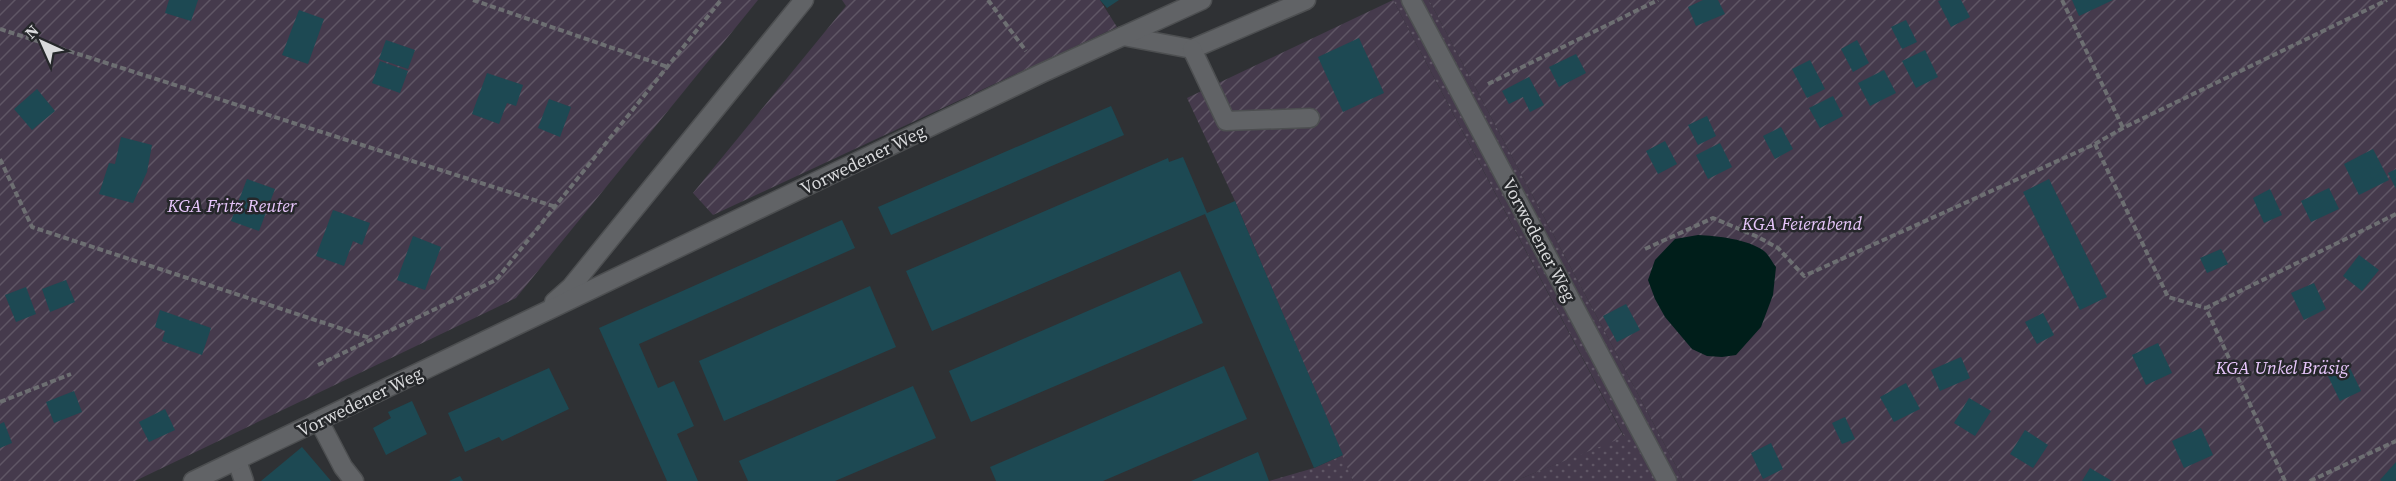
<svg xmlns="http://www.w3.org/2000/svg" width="2396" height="481" font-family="'Source Serif 4',serif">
<defs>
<pattern id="grass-dots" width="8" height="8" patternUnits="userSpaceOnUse" patternTransform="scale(1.5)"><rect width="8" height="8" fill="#453a4c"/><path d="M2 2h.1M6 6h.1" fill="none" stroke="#5f5665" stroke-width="1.8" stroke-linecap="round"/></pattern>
<pattern id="garden-furrows" width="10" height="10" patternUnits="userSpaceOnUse" patternTransform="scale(1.5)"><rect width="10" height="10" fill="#453a4c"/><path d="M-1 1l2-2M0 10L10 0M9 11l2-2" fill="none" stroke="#5f5665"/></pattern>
</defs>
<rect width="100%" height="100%" fill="#2f3134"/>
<g fill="url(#grass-dots)">
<polygon points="1393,0 1429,0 1684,481 1515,481 1624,436"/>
<polygon points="1343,455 1353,481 1269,481 1314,468"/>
</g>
<g fill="url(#garden-furrows)">
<polygon points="0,0 758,0 516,298 135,481 0,481"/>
<polygon points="842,0 1100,0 1117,27 713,215 693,193 846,6"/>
<polygon points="1393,0 1624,437 1515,481 1353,481 1235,201 1187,98"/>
<polygon points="1429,0 2396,0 2396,481 1684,481"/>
</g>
<path fill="#001e1a" d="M1698 235C1717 236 1748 239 1764 251 1769 255 1772 262 1776 267L1773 295 1761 327 1736 355 1722 357 1707 356 1692 349 1665 317 1655 299 1648 280 1655 260 1675 239Z"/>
<g fill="#1d4953">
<polygon points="169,0 198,0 191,21 165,13"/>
<polygon points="1100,0 1119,0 1107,8"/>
<polygon points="1703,0 1718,0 1725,14 1696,26 1688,7"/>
<polygon points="1941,0 1961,0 1970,17 1951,27 1938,1"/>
<polygon points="2072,0 2113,0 2079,16"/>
<polygon points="299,10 324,19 308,64 282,55"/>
<polygon points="1906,20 1917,42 1902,49 1891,27"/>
<polygon points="1359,38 1384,93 1343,112 1318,57"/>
<polygon points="386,40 415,50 408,69 379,59"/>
<polygon points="1857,40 1869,63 1853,72 1841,49"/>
<polygon points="1925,50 1938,77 1916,88 1902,61"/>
<polygon points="1576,54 1586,73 1559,87 1549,67"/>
<polygon points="1810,60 1825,89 1807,98 1792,69"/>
<polygon points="380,61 408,71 400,93 372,83"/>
<polygon points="1884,70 1896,93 1870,106 1858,83"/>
<polygon points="487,73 523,85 516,106 507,103 499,124 472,114"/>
<polygon points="1529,77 1544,105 1530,112 1523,97 1509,104 1502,91"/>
<polygon points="37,89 55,111 32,130 14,109"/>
<polygon points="1833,96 1843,116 1820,128 1809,108"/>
<polygon points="549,99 571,107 560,137 538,128"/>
<polygon points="1111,106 1124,135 891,235 878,207"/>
<polygon points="1707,116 1716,136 1698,145 1688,125"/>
<polygon points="1781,127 1793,149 1775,159 1763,136"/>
<polygon points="121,137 152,145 147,172 133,203 99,194 109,163 115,164"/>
<polygon points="1665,141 1677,164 1658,174 1646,151"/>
<polygon points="1720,143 1732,167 1708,179 1696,155"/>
<polygon points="2373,149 2389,180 2359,195 2344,164"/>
<polygon points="1183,157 1207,213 1235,201 1343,455 1314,468 1205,214 932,331 906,271 1168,158 1169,162"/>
<polygon points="2396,169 2396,189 2388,173"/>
<polygon points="247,179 275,189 259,231 231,221"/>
<polygon points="2049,179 2107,297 2080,310 2023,192"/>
<polygon points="2329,188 2339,209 2311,222 2301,201"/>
<polygon points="2270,189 2282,215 2264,223 2253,198"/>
<polygon points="333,210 370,223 362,245 353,241 344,266 316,256"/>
<polygon points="842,220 855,248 639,344 658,388 674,381 694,426 677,434 698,481 667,481 599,328"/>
<polygon points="413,236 441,247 425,290 397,280"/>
<polygon points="2221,249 2228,264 2207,273 2200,258"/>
<polygon points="2359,255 2379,270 2362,291 2343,276"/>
<polygon points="1180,271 1203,323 971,422 949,371"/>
<polygon points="66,280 75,302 50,312 42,289"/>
<polygon points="2314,283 2326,309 2304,320 2291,293"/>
<polygon points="870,286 896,347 724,421 699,361"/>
<polygon points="26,287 36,314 16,322 5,295"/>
<polygon points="1626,304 1640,330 1617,342 1603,316"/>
<polygon points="160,310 211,328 202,355 162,341 165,331 155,327"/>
<polygon points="2043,313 2054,335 2037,344 2025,322"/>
<polygon points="2158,343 2172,373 2146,385 2132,355"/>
<polygon points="1961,357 1970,378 1940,391 1931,370"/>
<polygon points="2348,364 2361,391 2340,401 2327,374"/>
<polygon points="1224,366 1247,419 1103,481 996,481 990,467"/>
<polygon points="549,368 569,409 502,441 499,437 465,452 448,413"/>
<polygon points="1906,383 1920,409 1894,422 1880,397"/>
<polygon points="913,386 936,438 835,481 748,481 739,461"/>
<polygon points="74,391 82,412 54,423 46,402"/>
<polygon points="1969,398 1991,411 1975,436 1954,423"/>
<polygon points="412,401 427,434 386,455 373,428 391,418 388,412"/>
<polygon points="165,409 175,430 149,442 139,422"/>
<polygon points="1845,417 1855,439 1842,444 1832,423"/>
<polygon points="4,422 12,443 0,448 0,424"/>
<polygon points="2201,428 2213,455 2184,468 2172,441"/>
<polygon points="2025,430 2048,445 2033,468 2010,454"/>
<polygon points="1771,443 1783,469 1763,479 1751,453"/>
<polygon points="302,447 331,481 261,481"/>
<polygon points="1258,452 1269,481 1191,481"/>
<polygon points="2396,462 2396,481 2382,481 2380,480"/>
<polygon points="2090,468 2112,481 2082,481"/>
<polygon points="460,476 463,481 449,481"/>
</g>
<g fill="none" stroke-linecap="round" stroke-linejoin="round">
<g stroke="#4d4f51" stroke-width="21">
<g id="minor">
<polyline points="1411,0 1667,481"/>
<polyline points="1123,36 1192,49 1306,0"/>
<polyline points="1192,49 1226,121 1310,118"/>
<polyline points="554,302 571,287 804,0"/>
<polyline points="319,421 343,467 354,481"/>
<polyline points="237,461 244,481"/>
<polyline points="193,481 1042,73 1202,0"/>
</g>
</g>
<g stroke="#6d6f72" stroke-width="4" stroke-dasharray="6 3" stroke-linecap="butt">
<polyline points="473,0 668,67"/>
<polyline points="988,0 1026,51"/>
<polyline points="2062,0 2123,128"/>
<polyline points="0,29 556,207"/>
<polyline points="1488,84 1658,0"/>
<polyline points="2095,144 2168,297 2206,308"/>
<polyline points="0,159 32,227 370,338"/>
<polyline points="1645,249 1713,218 1758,237 1778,248 1804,276 2095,144 2123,128 2387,0"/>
<polyline points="318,365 496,280 721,0"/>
<polyline points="0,402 71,374"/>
<polyline points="2285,481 2206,308 2396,214"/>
<polyline points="2310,481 2396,441"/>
</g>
<use href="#minor" stroke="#616366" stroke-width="18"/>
</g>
<g text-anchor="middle" stroke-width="5" stroke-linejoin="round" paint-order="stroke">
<g font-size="18" fill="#d9dadc" stroke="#25272a">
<text transform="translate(863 160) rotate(-26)" y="6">Vorwedener Weg</text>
<text transform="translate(1539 240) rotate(62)" y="6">Vorwedener Weg</text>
<text transform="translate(360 402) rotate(-26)" y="6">Vorwedener Weg</text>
</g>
<g font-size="18" font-style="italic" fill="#e7c6fb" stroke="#25272a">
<text x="232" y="212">KGA Fritz Reuter</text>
<text x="1802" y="230">KGA Feierabend</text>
<text x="2282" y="374">KGA Unkel Bräsig</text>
</g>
</g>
<g transform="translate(42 42) rotate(315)" stroke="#25272a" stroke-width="4.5" paint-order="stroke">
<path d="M0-4.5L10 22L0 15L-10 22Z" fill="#d9dadc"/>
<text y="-9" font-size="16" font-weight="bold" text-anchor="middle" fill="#d9dadc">N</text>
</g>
</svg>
